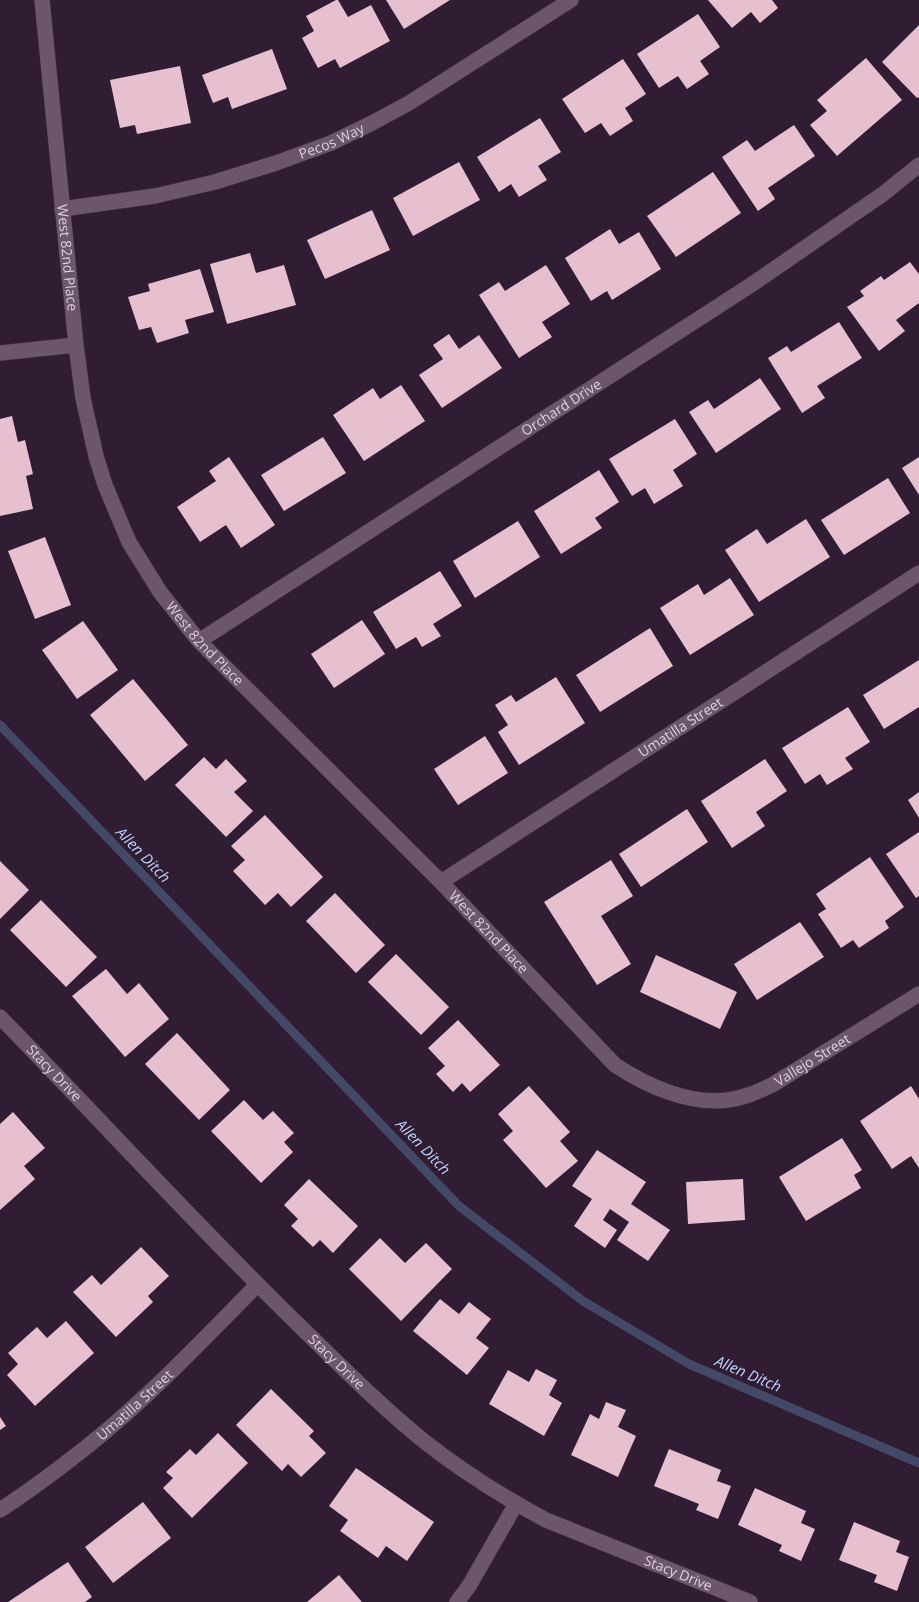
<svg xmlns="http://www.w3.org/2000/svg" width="919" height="1602" font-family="'Open Sans',sans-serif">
<rect width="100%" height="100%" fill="#301d33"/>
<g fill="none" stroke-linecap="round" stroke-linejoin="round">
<polyline stroke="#424865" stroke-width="9" points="0,725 459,1206 583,1301 689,1364 919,1463"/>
</g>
<g fill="#e6c0ce">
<polygon points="336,0 338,0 348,17 371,5 390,41 340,68 335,59 318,68 302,38 314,31 306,16"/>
<polygon points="386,0 450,0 404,29"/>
<polygon points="708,0 772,0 778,8 760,23 751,12 732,28"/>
<polygon points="698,14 720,47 700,61 709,74 687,89 678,76 659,88 637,54"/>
<polygon points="919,25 919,97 917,98 882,62"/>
<polygon points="272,49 287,89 232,109 228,97 213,103 202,75"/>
<polygon points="866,58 902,100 837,156 810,125 827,111 817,100"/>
<polygon points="623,59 646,94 625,108 633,121 610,136 601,123 585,133 562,99"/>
<polygon points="180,66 191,123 137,134 135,125 120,128 110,80"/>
<polygon points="540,118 561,152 538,166 547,180 519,197 511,184 499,192 477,157"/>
<polygon points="794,125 815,156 768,188 775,199 758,211 722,157 747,140 755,151"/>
<polygon points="459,162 480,200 413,236 393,198"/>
<polygon points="713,172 741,213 676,257 647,216"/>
<polygon points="372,210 390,250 325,279 307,240"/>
<polygon points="610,229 619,244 639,232 661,269 612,300 607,291 591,301 565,258"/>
<polygon points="250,253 256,273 284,265 296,305 227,324 210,264"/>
<polygon points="910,262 919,274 919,303 896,320 905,331 879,351 847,307 864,296 860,291 881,276 884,280"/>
<polygon points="546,265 570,304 542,322 552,337 519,358 479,295 499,282 505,291"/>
<polygon points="200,269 214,312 185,320 189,333 157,343 151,327 139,330 128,297 150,291 148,284"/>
<polygon points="839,322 862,358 817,386 825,398 802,413 768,358 787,346 791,352"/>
<polygon points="449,334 459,349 479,335 502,368 442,408 419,375 443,359 433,345"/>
<polygon points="760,378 781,409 716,453 689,412 708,400 714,409"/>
<polygon points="401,385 425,421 364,461 333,415 373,388 380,399"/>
<polygon points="12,416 18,442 25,440 33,474 26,476 33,509 0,516 0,419"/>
<polygon points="675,419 697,454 673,470 683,486 654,504 645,488 632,496 609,459"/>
<polygon points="323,437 346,473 284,511 261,475"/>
<polygon points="229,457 275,525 241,548 226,525 200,542 177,507 216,481 209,471"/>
<polygon points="919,457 919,495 902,468"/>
<polygon points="599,470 619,502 595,518 602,528 561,554 534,511"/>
<polygon points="888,478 910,513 844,555 821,520"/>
<polygon points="806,519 830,557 759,602 725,550 757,529 767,544"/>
<polygon points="518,521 540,557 475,598 453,561"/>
<polygon points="45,537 71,605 35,619 8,551"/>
<polygon points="440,571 462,606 433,624 441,636 422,647 416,637 396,649 373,612"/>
<polygon points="730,578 754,615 690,655 660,608 698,584 704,595"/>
<polygon points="362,620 385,654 334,688 311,654"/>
<polygon points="83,621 118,670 77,699 42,650"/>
<polygon points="650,628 673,666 600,712 576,675"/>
<polygon points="919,660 919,707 884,729 863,695"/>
<polygon points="556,677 585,723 519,765 498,732 508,725 495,705 511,695 516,702"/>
<polygon points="133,679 188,745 145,781 90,715"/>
<polygon points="848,707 870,742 845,758 853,769 827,785 820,774 805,784 782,748"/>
<polygon points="485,736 508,773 458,805 434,769"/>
<polygon points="204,757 216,769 226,759 247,781 234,792 253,811 226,837 175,785"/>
<polygon points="765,759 787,791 756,812 765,826 732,848 701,801"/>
<polygon points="919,792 919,818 908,800"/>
<polygon points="687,809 708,842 641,887 619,854"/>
<polygon points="265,815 323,877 291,907 278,893 265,905 233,871 245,860 231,846"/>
<polygon points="919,832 919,896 916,898 886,854"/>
<polygon points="870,857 904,907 885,921 889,928 859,948 853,940 841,948 818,914 826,909 816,894"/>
<polygon points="611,860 633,896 601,916 631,964 597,985 544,902"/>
<polygon points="0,861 29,890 0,919"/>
<polygon points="335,893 385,945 356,973 306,921"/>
<polygon points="41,900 97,957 66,987 10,930"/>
<polygon points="800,922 824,957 757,1000 734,964"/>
<polygon points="396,954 449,1007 421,1035 368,982"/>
<polygon points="656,955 737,992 720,1029 640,992"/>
<polygon points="106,969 127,994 139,983 169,1019 125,1057 72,996"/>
<polygon points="458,1020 500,1065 470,1092 462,1083 453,1092 436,1074 445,1066 428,1048"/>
<polygon points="177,1033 230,1090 199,1120 145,1064"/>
<polygon points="529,1086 570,1132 560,1141 578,1161 546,1188 503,1140 513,1131 498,1114"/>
<polygon points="911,1086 919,1099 919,1168 911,1156 892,1169 860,1121"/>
<polygon points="244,1100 263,1120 273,1111 294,1133 284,1142 293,1152 261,1183 211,1131"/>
<polygon points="13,1112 45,1148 24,1166 35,1179 0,1210 0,1124"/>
<polygon points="842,1138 862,1170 854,1175 861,1188 806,1221 779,1177"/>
<polygon points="597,1150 646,1182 631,1204 670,1230 648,1261 617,1240 629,1222 610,1209 603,1220 617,1230 605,1248 574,1226 592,1199 572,1186"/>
<polygon points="309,1179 358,1226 333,1253 320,1240 313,1247 291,1226 298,1219 284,1205"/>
<polygon points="743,1179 745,1220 688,1224 686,1182"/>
<polygon points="380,1238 405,1263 426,1243 452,1269 401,1321 349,1269"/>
<polygon points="141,1247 169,1276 148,1296 153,1302 116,1337 73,1292 92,1275 101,1285"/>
<polygon points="440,1299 459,1314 469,1302 491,1319 476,1338 489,1348 467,1375 413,1331"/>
<polygon points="66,1321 94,1353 35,1406 7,1375 18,1364 8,1353 37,1327 47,1338"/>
<polygon points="536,1369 557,1380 549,1395 562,1403 544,1436 489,1404 508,1370 529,1382"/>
<polygon points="271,1389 314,1431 309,1436 326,1453 301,1477 288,1464 282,1471 236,1425"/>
<polygon points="606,1402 626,1410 618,1427 636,1436 618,1477 571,1455 590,1414 599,1419"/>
<polygon points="0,1417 6,1426 0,1430"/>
<polygon points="218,1433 248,1463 192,1518 163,1488 173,1478 166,1472 190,1449 196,1455"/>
<polygon points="669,1449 721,1470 717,1481 731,1486 718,1519 696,1510 699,1504 654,1486"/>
<polygon points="356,1468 434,1522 407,1561 386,1546 378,1558 340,1531 348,1520 329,1506"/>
<polygon points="755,1488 806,1511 801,1523 815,1529 801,1561 779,1551 782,1545 738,1525"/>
<polygon points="143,1502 171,1538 113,1583 85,1547"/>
<polygon points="854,1522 900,1541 896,1552 909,1557 897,1591 874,1582 877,1575 839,1560"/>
<polygon points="68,1562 92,1597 85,1602 8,1602"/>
<polygon points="339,1575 362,1602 307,1602"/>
</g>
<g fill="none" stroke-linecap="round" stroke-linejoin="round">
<g stroke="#4b3b4d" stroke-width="16">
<g id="street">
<path id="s1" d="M42 0 76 345 83 398 96 456 105 485 129 542 160 592 199 641 441 882 615 1065C647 1086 689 1105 728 1100 744 1098 757 1092 772 1085L919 994"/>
<path id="s2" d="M62 209 155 196 215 182 276 163 331 143 372 123 409 103 571 0"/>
<polyline points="0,353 76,345"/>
<path id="s3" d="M199 641 751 285 883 194 919 165"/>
<path id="s4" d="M441 882 919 573"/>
<path id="s5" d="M0 1017C103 1122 202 1232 308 1334 346 1371 384 1409 425 1442 462 1471 503 1497 546 1520L750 1602"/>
<path id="s6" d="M0 1510C31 1490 60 1468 89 1445 149 1397 203 1340 257 1285"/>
<polyline points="457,1602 469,1586 516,1504"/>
</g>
</g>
<use href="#street" stroke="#6c566e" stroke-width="15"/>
</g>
<g text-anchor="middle" stroke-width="5" stroke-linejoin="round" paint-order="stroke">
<g font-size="14" fill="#dcd0de" stroke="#301d33">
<text dy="5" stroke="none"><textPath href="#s2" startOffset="279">Pecos Way</textPath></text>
<text dy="5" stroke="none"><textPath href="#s1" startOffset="259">West 82nd Place</textPath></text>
<text dy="5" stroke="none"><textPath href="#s3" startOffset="431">Orchard Drive</textPath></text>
<text dy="5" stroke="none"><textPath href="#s1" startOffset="679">West 82nd Place</textPath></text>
<text dy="5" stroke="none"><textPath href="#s4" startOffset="285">Umatilla Street</textPath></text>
<text dy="5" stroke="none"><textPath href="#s1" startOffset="1084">West 82nd Place</textPath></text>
<text dy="5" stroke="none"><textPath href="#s1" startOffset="1482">Vallejo Street</textPath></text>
<text dy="5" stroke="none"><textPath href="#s5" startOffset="78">Stacy Drive</textPath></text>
<text dy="5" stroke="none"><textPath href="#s5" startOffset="482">Stacy Drive</textPath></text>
<text dy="5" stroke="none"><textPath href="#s6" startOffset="171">Umatilla Street</textPath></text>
<text dy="5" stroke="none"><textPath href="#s5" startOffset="888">Stacy Drive</textPath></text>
</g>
<g font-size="15" font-style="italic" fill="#bdd4fe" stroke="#301d33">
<text transform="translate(143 855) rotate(46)" y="5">Allen Ditch</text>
<text transform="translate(423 1147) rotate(46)" y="5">Allen Ditch</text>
<text transform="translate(748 1374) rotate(23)" y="5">Allen Ditch</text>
</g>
</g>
</svg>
